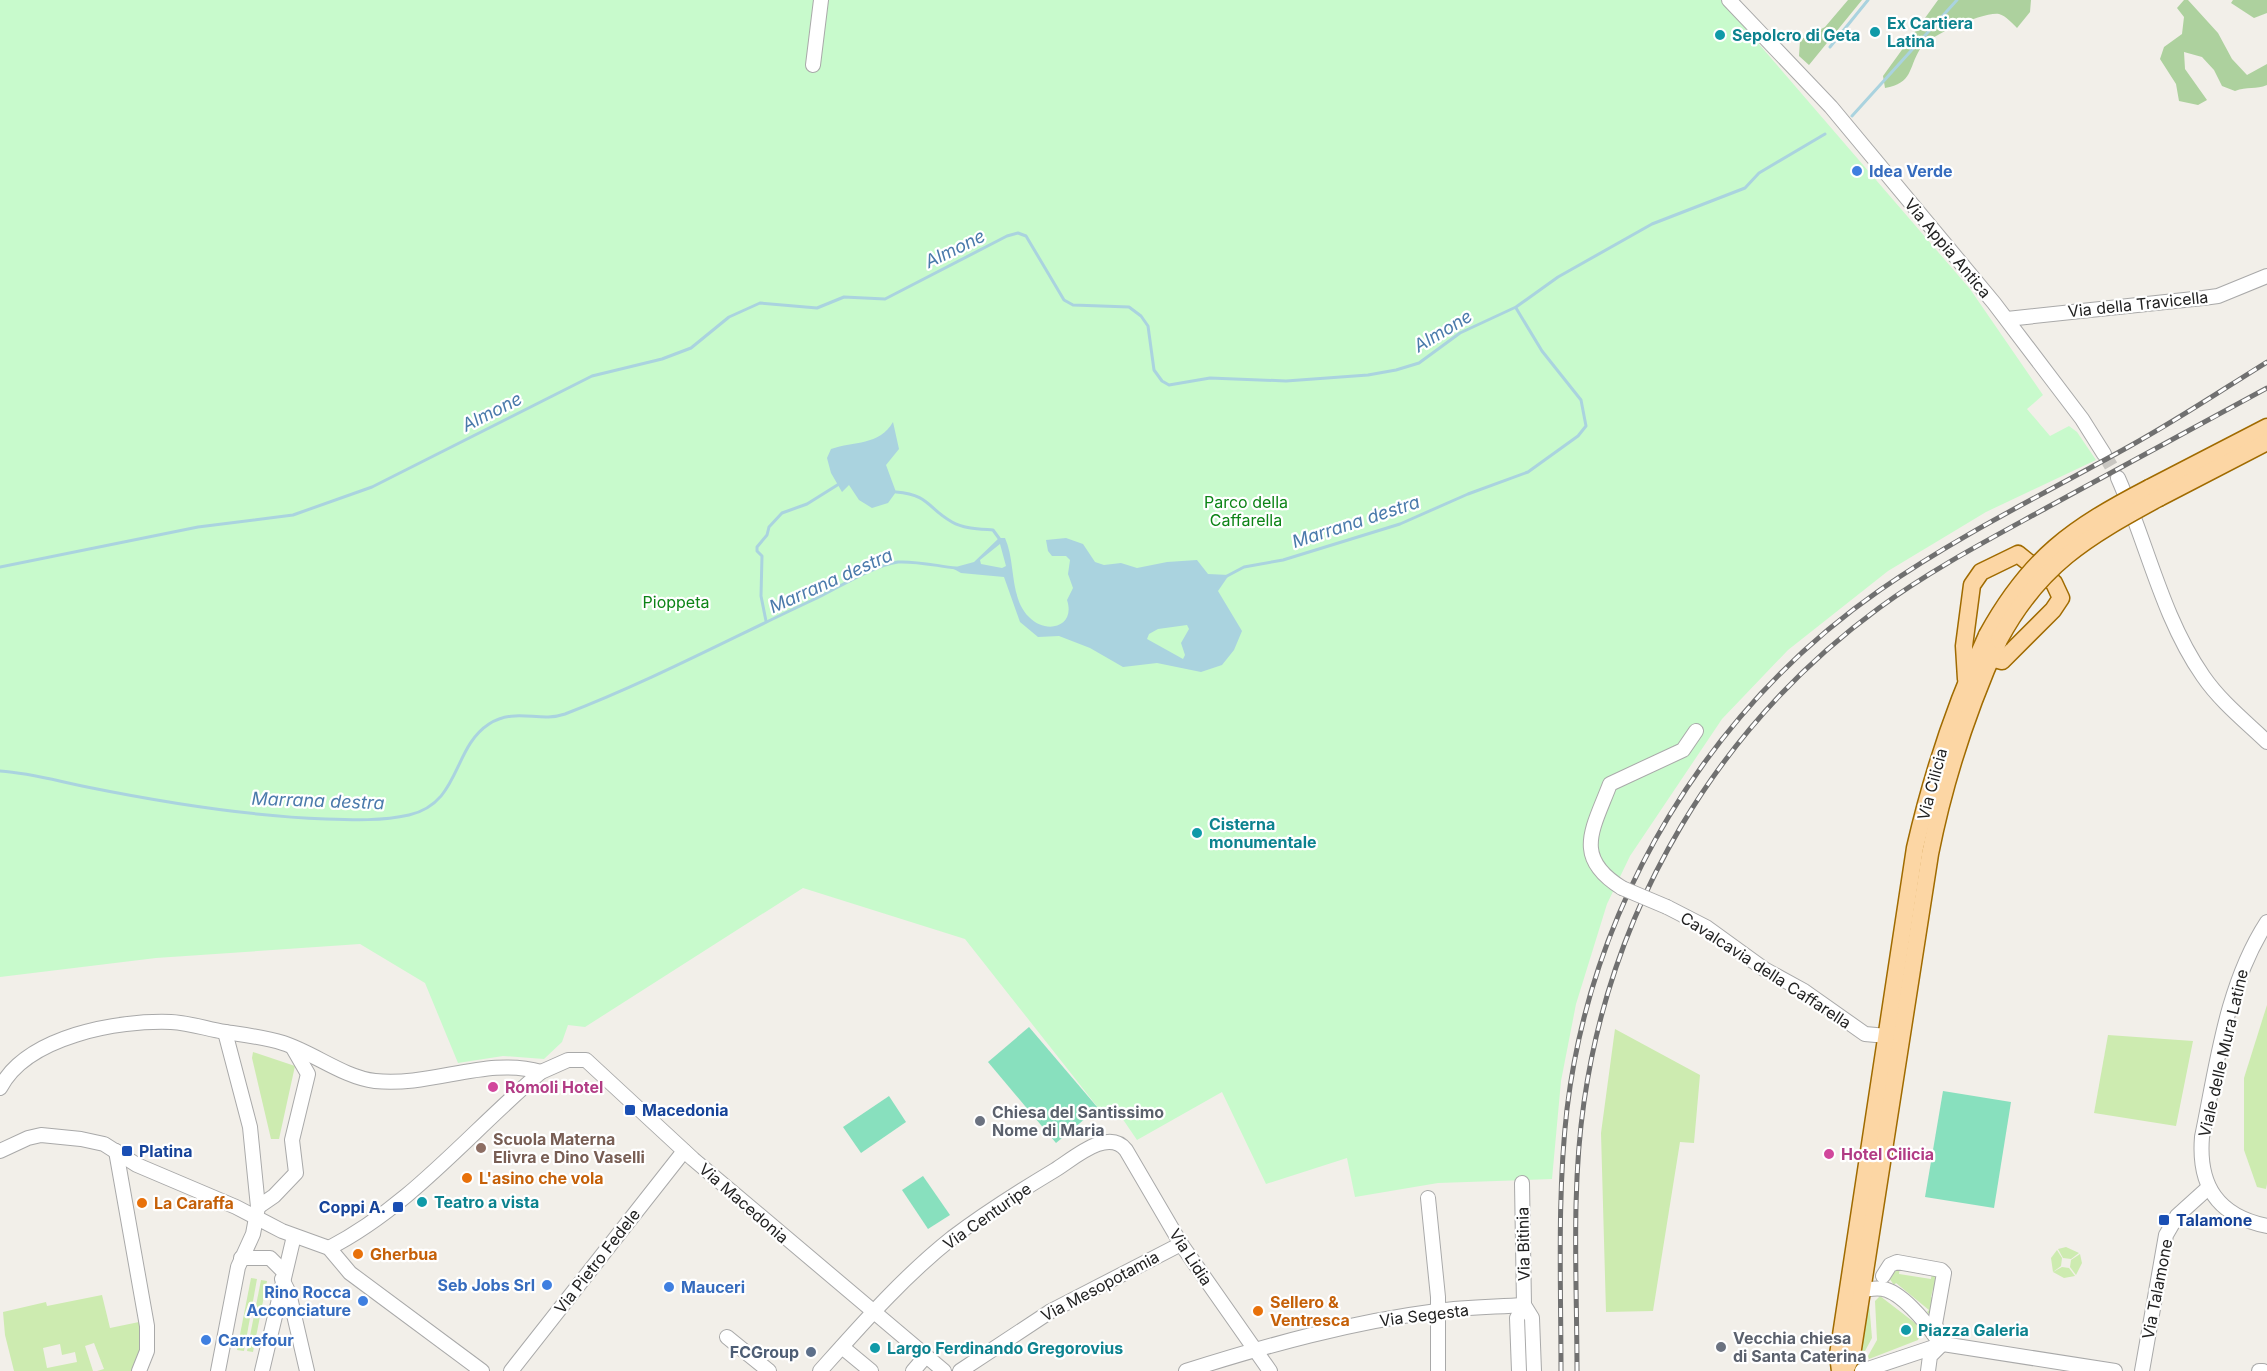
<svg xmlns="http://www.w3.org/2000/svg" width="2267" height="1371" font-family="Inter,sans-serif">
<rect width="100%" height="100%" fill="#f2efe9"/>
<g fill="#cdebb0" fill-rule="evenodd">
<polygon points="2267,1005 2267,1184 2266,1189 2257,1187 2244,1150 2244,1078"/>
<polygon points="1615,1029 1700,1075 1694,1143 1680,1142 1653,1311 1606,1312 1601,1133"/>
<polygon points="2108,1035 2193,1041 2176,1126 2094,1113"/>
<polygon points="253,1052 295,1066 279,1139 271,1139 252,1058"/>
<polygon points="2066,1247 2079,1253 2071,1259 2063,1258 2058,1249"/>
<polygon points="2057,1250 2062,1258 2061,1266 2053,1272 2051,1258"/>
<polygon points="2080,1254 2082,1263 2076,1275 2070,1267 2071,1260"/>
<polygon points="1900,1266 1899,1274 1931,1279 1932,1271 1938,1274 1936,1289 1933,1289 1931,1297 1935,1299 1930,1315 1927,1312 1929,1310 1896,1283 1894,1285 1889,1278 1890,1272"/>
<polygon points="2062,1267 2069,1268 2075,1276 2064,1278 2053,1272"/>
<polygon points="251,1278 257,1279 244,1351 237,1350"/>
<polygon points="261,1280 267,1281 253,1352 247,1351"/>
<path d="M102 1295 110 1328 139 1322 142 1350 133 1371H97L104 1369 94 1343 85 1346 93 1371H14L5 1335 3 1312 46 1302 47 1306ZM60 1344 62 1355 75 1352 77 1362 47 1368 43 1348Z"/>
<polygon points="1880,1296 1919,1326 1922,1331 1918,1340 1869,1359 1868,1356 1877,1340 1875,1301"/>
<polygon points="1869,1302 1872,1338 1865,1351 1858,1353 1867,1303"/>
</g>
<g fill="#add19e">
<polygon points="1848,0 1862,0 1809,65 1799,56 1800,40 1825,27"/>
<path d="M1938 0H2031L2030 12 2017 28C2012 23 2006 16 1999 14 1985 11 1927 36 1920 49 1908 69 1913 83 1885 88L1883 76Z"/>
<path d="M2184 0H2188L2218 33 2232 59 2247 75 2267 64V85C2256 90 2247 86 2235 91L2222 86 2214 70 2202 57 2184 52 2185 69 2207 100 2198 105 2179 101 2176 84 2160 59 2164 47 2182 34 2184 17 2177 8Z"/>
<polygon points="2233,0 2267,0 2267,13 2254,18 2231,3"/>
</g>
<polygon fill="#c8facc" points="0,0 1721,0 1970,289 2043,395 2027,409 2050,436 2069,426 2077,432 2096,460 1986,512 1888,571 1788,650 1722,719 1630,856 1607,904 1576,1004 1561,1081 1552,1179 1438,1183 1355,1197 1347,1158 1266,1184 1222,1092 1137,1140 1122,1118 1107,1119 965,939 803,888 585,1027 568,1025 562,1042 544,1059 503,1056 458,1063 425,983 360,944 156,958 0,977"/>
<g fill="#88e0be">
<polygon points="1029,1027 1098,1108 1056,1143 988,1062"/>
<polygon points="1943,1091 2011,1102 1994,1208 1925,1197"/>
<polygon points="889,1096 906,1122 861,1153 843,1127"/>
<polygon points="923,1176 950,1215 928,1229 902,1190"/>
</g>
<g fill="#aad3df" fill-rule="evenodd">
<path d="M893 422 899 449 886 465 896 492 888 503 872 508 859 500 849 485 842 492 831 473 827 458 831 449C854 441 879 446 893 422Z"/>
<path d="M999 538H1005C1016 562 1009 597 1029 617 1046 635 1076 627 1067 600L1073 588 1068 574 1070 560 1066 556H1052L1048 551 1046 540 1066 538 1083 544 1095 562 1104 565 1121 563 1137 568 1167 562 1197 560 1208 574 1229 575 1218 591 1242 631 1234 650 1222 665 1201 672 1157 663 1123 667 1090 648 1059 636 1038 637 1020 622 1004 577 961 573 952 568 974 562ZM1000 544 1006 566 1002 568 981 564 980 560ZM1187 625 1189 629 1181 643 1185 655 1183 659 1147 639 1149 634 1158 629Z"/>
</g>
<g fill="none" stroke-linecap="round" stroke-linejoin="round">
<g stroke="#aad3df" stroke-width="3">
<polyline points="1830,47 1868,0"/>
<polyline points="1852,116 1957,0"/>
<path d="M896 492C930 495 927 508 952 522 964 529 980 529 993 530L1001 541"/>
<polyline points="0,567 198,527 293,515 372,487 592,376 662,359 691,348 729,317 760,303 817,308 844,297 885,299 1007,236 1018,233 1026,236 1064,300 1073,305 1129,307 1141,316 1148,326 1154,370 1162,381 1169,385 1210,378 1286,381 1368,375 1396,370 1419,363 1460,333 1516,307 1558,277 1652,224 1745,188 1759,173 1825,134"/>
<polyline points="1227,576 1244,567 1283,560 1400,524 1468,494 1528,472 1578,436 1586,426 1581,400 1542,351 1516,308"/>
<polyline points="766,621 761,596 762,556 757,551 757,547 767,535 769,527 782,513 807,504 839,484"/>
<path d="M0 771C31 773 57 781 87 787 166 803 246 816 326 819 354 820 382 821 409 815 461 803 452 748 489 724 516 707 539 723 565 714 651 681 733 637 817 598 839 587 875 565 898 562 917 561 937 566 956 568"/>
</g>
<polyline stroke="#c8c6c1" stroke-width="14" stroke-dasharray="14 7" stroke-linecap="butt" points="2104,454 2118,478"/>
<g stroke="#a9a9a9" stroke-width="16">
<g id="minor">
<polyline points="1729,0 1831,107 1994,303 2082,419 2104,454"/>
<polyline points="813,65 821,0"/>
<polyline points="2007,319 2203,298 2218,296 2267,276"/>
<path d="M2118 478C2147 543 2162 617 2203 676 2220 701 2245 721 2267 742"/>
<path d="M1622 888C1572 857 1593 829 1610 784L1683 750 1696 731"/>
<polyline points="1667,907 1706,927 1764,969 1804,991 1865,1034 1887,1036"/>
<path d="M2267 922C2226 985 2217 1065 2202 1137 2198 1186 2218 1216 2267 1226"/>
<path d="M0 1088C27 1036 118 1020 171 1022 190 1023 207 1029 225 1032 245 1035 264 1037 283 1043 314 1053 343 1077 375 1081 433 1087 487 1056 541 1072"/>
<polyline points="0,1151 28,1138 41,1135 81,1139 104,1144 137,1165 236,1207 282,1231 329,1248 350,1273 482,1371"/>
<polyline points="116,1151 147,1326 147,1351 139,1371"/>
<polyline points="1522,1183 1524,1305 1532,1318 1534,1371"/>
<polyline points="1428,1198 1438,1297 1438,1371"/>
<polyline points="258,1207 274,1196 296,1173 292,1140 308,1074 293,1048"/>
<path d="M329 1248C411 1206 471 1131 541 1072L568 1060H586L693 1159 944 1371"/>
<polyline points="241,1258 270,1258 284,1272"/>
<polyline points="1883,1276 1890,1265 1897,1262 1941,1270 1944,1273 1935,1324 1943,1344"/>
<polyline points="282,1279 289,1293 307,1371"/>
<path d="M1854 1292C1863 1290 1874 1287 1883 1289 1901 1292 1925 1321 1935 1336"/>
<polyline points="727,1337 769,1371"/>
<polyline points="842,1347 871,1371"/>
<polyline points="218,1371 238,1267 253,1234 258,1207 250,1127 225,1032"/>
<polyline points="262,1371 294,1236"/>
<polyline points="511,1371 684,1151"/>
<path d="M820 1371C862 1324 903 1277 952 1238 985 1213 1020 1191 1055 1170 1073 1159 1108 1127 1126 1150L1181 1244 1270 1371"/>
<polyline points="913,1371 926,1356"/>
<polyline points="960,1371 1051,1311 1181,1244"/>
<path d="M1186 1371C1268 1345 1351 1322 1437 1311 1466 1307 1495 1307 1524 1305"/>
<polyline points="1519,1371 1517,1318 1524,1305"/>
<polyline points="1862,1371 1943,1344 2115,1371"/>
<polyline points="1928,1371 1930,1356 1941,1345"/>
<polyline points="2142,1371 2166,1235 2177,1216 2208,1188"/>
<polyline points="2259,1371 2263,1371"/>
</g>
</g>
<g stroke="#a06b00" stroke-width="19">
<g id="major">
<polyline points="2149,488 2267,427"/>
<polyline points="2159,498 2267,442"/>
<polyline points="1966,679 1964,646 1972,585 1981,572 2018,554 2054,583 2061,598 2053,610 2002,661 1991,658"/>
<path d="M1840 1371 1838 1355 1915 848C1932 774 1955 704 1987 635"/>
<path d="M1845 1371 1852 1355 1930 854C1945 778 1968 709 1999 640"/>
</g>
</g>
<use href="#minor" stroke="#fff" stroke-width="14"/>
<use href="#major" stroke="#fcd6a4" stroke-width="16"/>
<g stroke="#707070" stroke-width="5">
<g id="rail">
<path d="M1561 1371C1561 1284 1557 1196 1567 1109 1592 902 1709 709 1880 590 1959 535 2046 493 2130 446 2177 420 2222 390 2267 362"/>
<path d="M1577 1371C1577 1282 1571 1191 1584 1102 1612 905 1718 726 1879 608 1932 569 1990 539 2048 507 2121 467 2194 428 2267 388"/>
</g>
</g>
<use href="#rail" stroke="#fff" stroke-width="3" stroke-dasharray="9" stroke-linecap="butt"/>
<g stroke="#a9a9a9" stroke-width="16" stroke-linecap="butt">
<polyline id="minor-bridge" points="1622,888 1667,907"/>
</g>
<g stroke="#a06b00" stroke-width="19" stroke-linecap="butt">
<g id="major-bridge">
<path d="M1987 635C2030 557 2072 528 2149 488"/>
<path d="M1999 640C2039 565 2087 537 2159 498"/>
</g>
</g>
<use href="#minor-bridge" stroke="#fff" stroke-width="14"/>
<use href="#major-bridge" stroke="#fcd6a4" stroke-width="16"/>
</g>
<g fill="#0f9aa8" stroke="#fff" stroke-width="2">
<circle cx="1875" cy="32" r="6"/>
<circle cx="1720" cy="35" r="6"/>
<circle cx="1197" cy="833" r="6"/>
<circle cx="422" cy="1202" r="6"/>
<circle cx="1906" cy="1330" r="6"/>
<circle cx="875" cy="1348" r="6"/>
</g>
<g fill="#3f7fe0" stroke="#fff" stroke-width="2">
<circle cx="1857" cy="171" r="6"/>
<circle cx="547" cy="1285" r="6"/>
<circle cx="669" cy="1287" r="6"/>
<circle cx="363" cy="1301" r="6"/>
<circle cx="206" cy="1340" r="6"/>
</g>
<g fill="#d1479c" stroke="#fff" stroke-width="2">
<circle cx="493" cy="1087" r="6"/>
<circle cx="1829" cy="1154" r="6"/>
</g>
<g fill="#1a4fb4" stroke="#fff" stroke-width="2">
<rect x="624" y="1104" width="12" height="12" rx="3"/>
<rect x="121" y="1145" width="12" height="12" rx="3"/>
<rect x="392" y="1201" width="12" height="12" rx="3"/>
<rect x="2158" y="1214" width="12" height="12" rx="3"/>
</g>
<g fill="#6b7280" stroke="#fff" stroke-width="2">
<circle cx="980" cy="1121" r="6"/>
<circle cx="1721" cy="1347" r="6"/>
</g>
<circle fill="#8d6e63" stroke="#fff" stroke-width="2" cx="481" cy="1148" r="6"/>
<g fill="#e8710a" stroke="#fff" stroke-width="2">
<circle cx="467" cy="1178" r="6"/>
<circle cx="142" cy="1203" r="6"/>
<circle cx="358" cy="1254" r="6"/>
<circle cx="1258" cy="1311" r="6"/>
</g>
<circle fill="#5c6f8a" stroke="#fff" stroke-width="2" cx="811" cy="1352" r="6"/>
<g text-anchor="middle" stroke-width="4.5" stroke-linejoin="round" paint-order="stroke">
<g font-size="16" font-weight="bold" fill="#0d838f" stroke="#fff" text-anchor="start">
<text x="1887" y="29">Ex Cartiera<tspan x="1887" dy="18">Latina</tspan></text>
<text x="1732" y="41">Sepolcro di Geta</text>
<text x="1209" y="830">Cisterna<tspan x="1209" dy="18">monumentale</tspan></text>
<text x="434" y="1208">Teatro a vista</text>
<text x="1918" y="1336">Piazza Galeria</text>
<text x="887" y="1354">Largo Ferdinando Gregorovius</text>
</g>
<g font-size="16" font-weight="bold" fill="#366cbe" stroke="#fff" text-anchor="start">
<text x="1869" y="177">Idea Verde</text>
<text x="535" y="1291" text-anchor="end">Seb Jobs Srl</text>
<text x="681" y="1293">Mauceri</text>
<text x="351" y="1298" text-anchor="end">Rino Rocca<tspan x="351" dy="18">Acconciature</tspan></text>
<text x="218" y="1346">Carrefour</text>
</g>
<g font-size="16" fill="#222" stroke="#fff">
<text transform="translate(1948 248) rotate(50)" y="6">Via Appia Antica</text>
<text transform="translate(2138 304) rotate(-6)" y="6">Via della Travicella</text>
<text transform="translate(1932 784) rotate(-75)" y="6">Via Cilicia</text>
<text transform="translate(1766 970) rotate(33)" y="6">Cavalcavia della Caffarella</text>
<text transform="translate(2223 1053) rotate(-77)" y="6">Viale delle Mura Latine</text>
<text transform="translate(744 1203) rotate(41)" y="6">Via Macedonia</text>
<text transform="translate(987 1216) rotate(-35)" y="6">Via Centuripe</text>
<text transform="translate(1523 1244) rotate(-91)" y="6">Via Bitinia</text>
<text transform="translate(1191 1257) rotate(57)" y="6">Via Lidia</text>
<text transform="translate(597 1261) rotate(-52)" y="6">Via Pietro Fedele</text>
<text transform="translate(1100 1286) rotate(-28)" y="6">Via Mesopotamia</text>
<text transform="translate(2157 1289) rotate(-79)" y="6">Via Talamone</text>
<text transform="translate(1424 1315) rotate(-7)" y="6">Via Segesta</text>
</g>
<g font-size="16" fill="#0c8416" stroke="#fff">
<text x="1246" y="508">Parco della<tspan x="1246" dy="18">Caffarella</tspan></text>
<text x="676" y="608">Pioppeta</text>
</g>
<g font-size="16" font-weight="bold" fill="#b23c85" stroke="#fff" text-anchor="start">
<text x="505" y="1093">Romoli Hotel</text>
<text x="1841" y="1160">Hotel Cilicia</text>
</g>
<g font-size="16" font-weight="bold" fill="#164399" stroke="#fff" text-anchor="start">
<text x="642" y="1116">Macedonia</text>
<text x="139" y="1157">Platina</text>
<text x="386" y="1213" text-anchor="end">Coppi A.</text>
<text x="2176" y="1226">Talamone</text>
</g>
<g font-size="16" font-weight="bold" fill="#5b616d" stroke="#fff" text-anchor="start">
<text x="992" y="1118">Chiesa del Santissimo<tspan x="992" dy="18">Nome di Maria</tspan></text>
<text x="1733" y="1344">Vecchia chiesa<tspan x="1733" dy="18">di Santa Caterina</tspan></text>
</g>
<g font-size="16" font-weight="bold" fill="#785e54" stroke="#fff" text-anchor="start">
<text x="493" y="1145">Scuola Materna<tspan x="493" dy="18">Elivra e Dino Vaselli</tspan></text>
</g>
<g font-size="16" font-weight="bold" fill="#c56008" stroke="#fff" text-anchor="start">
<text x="479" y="1184">L'asino che vola</text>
<text x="154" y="1209">La Caraffa</text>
<text x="370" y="1260">Gherbua</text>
<text x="1270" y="1308">Sellero &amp;<tspan x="1270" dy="18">Ventresca</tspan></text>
</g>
<g font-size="16" font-weight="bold" fill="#4e5e75" stroke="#fff" text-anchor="end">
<text x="799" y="1358">FCGroup</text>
</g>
<g font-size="18" font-style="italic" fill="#4a7aab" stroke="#fff">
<text transform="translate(955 249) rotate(-26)" y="6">Almone</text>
<text transform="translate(1443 331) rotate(-31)" y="6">Almone</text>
<text transform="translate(492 412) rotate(-27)" y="6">Almone</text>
<text transform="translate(1356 522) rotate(-18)" y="6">Marrana destra</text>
<text transform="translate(831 581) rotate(-24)" y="6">Marrana destra</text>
<text transform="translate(318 801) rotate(2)" y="6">Marrana destra</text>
</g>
</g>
</svg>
